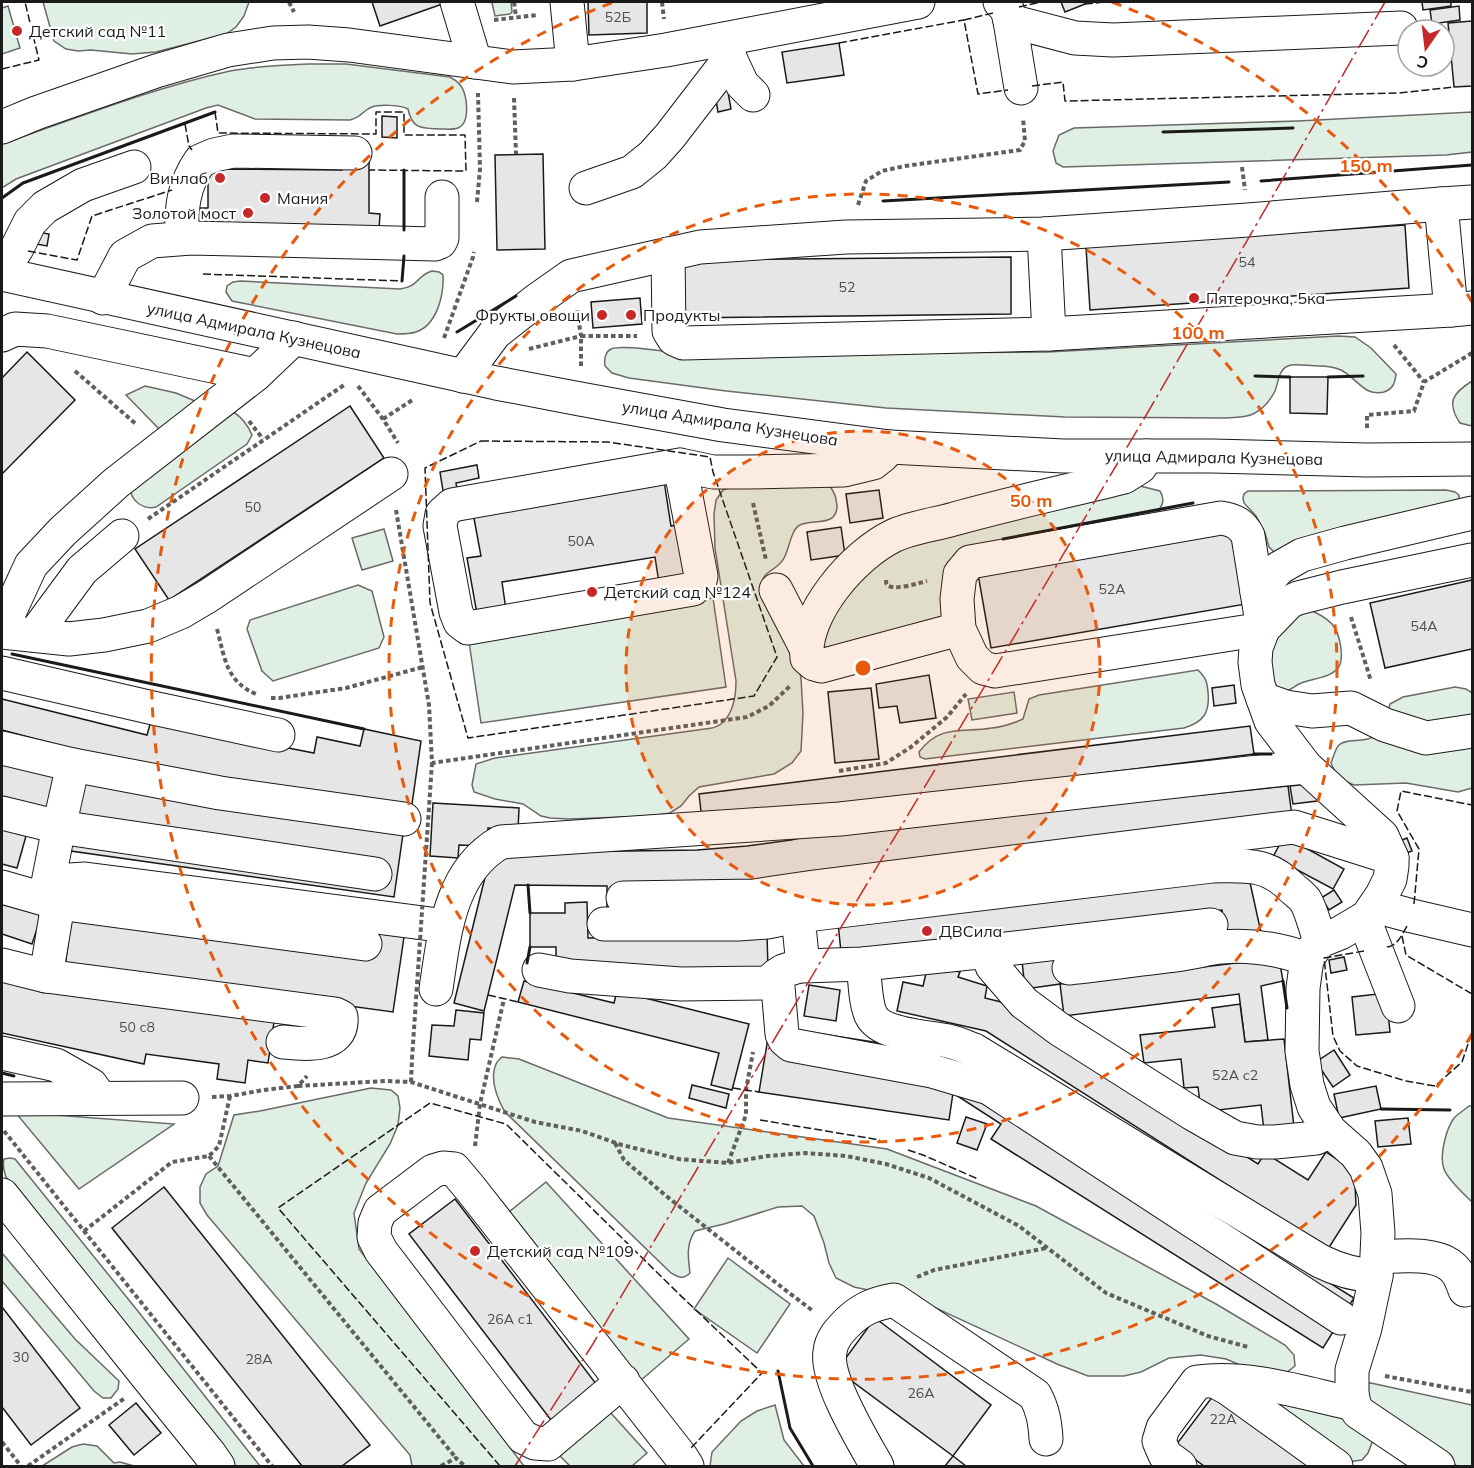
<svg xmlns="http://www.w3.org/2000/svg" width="1474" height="1468" font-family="Mulish,sans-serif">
<rect width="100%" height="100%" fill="#fff"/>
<g fill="#e0efe3" stroke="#6a6a6a" stroke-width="1.5">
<polygon points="43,2 249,2 244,16 236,27 226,34 156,52 132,54 91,50 78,51 66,49 54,41"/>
<polygon points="490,2 511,2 512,12 510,14 495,16 492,3"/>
<polygon points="8,6 20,48 2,54 2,8"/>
<path d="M309 64H346L450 77C454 79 458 82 461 86 467 95 471 123 458 128 453 130 445 129 439 129 421 128 412 129 408 109 401 105 379 104 372 107 363 110 362 117 350 120L255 119 218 105 206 108 16 179 2 188V144C77 118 152 88 230 71 256 66 283 65 309 64Z"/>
<polygon points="1472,112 1472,152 1446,155 1063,167 1056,163 1053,151 1059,135 1074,128 1298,121"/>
<path d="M432 271 439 272 443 275C444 295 437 325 416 332 410 334 403 334 397 334L232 301 226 292 227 286 233 282 240 281 400 289C419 287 417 275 432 271Z"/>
<path d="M1338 336 1355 337 1371 348 1396 374C1395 383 1393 389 1384 392 1364 397 1357 378 1341 370 1334 367 1327 366 1319 366 1310 366 1299 364 1291 365 1278 368 1279 381 1275 391 1270 401 1263 409 1253 414 1245 418 1235 417 1226 418L1065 417 886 408 726 391 629 378 612 373 605 366C604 360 605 352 611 349 621 344 670 352 684 354L1048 352Z"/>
<path d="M1472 381V426L1460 423C1446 402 1453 393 1472 381Z"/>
<polygon points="145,386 176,393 195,401 160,430 126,395"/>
<path d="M233 412C241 416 249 427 252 435L247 444 156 507C143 510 131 501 130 488Z"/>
<path d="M747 482 829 485C835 493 836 497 837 506 837 527 813 519 800 525 791 529 789 550 784 558 780 567 769 570 764 577 762 580 762 583 761 586L796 654 801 678 803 713 801 751 792 763 774 774 699 787 689 796 681 806 670 813 651 816 569 819 550 818 541 816 523 804 495 799 474 792 472 785 476 764 495 758 712 728C713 728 720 725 721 724 733 714 736 695 736 681L715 548 714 514 716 500 723 490Z"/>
<path d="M1140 486 1160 491C1166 501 1162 507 1154 515L966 552 950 614 822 650 828 618 844 589 898 547Z"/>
<polygon points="1446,490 1455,492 1459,495 1459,499 1280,553 1274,552 1269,547 1265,533 1256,516 1244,503 1243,498 1244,494 1248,491"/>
<polygon points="384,529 393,561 362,570 352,538"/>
<polygon points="358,585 372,591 384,637 379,648 273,681 262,671 247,629 250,620"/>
<polygon points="713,598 726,687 481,723 468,635"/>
<path d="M1309 610C1318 613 1325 617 1332 624 1340 633 1345 659 1338 668 1329 679 1311 678 1299 684 1292 688 1291 690 1283 692L1272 687 1264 653 1290 617Z"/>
<path d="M1198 670C1206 678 1207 681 1208 692 1210 712 1204 722 1184 728L925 759 920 757 919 752C940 724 961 733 992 728 1002 727 1014 723 1023 719L1029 699 1039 695Z"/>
<path d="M1455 687 1466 689 1472 693V788L1458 792 1406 783 1354 785 1342 780 1335 772 1331 763C1333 758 1335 749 1339 745 1346 737 1366 744 1376 735 1384 728 1387 714 1390 704L1403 697Z"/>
<polygon points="1014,692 1017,713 972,720 968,699"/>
<path d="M502 1057 519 1059 668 1118 887 1149 1036 1206 1216 1304 1285 1345 1294 1355 1295 1366 1286 1373 1252 1370 1226 1359 1201 1355 1169 1358 1141 1372 1124 1376H1088L1057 1364 897 1290H868L854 1287 836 1278 829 1263 824 1243 814 1216 802 1206 778 1207 724 1224 695 1231C686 1244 688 1258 690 1273 683 1280 678 1277 671 1273L505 1112C498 1100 489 1079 496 1064 497 1061 500 1059 502 1057Z"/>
<polygon points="371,1088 391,1090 398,1096 400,1108 398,1125 390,1144 366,1183 354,1213 359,1249 524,1466 412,1466 410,1455 207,1215 200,1203 200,1187 206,1174 218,1166 234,1115 260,1111"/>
<path d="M1469 1106H1472V1202C1464 1194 1448 1180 1444 1169 1439 1156 1446 1129 1454 1118 1458 1114 1464 1110 1469 1106Z"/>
<polygon points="15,1112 174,1124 79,1189"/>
<path d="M10 1158 15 1159 137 1310 260 1466H232L16 1196C10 1184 1 1173 4 1159Z"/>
<polygon points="546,1182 689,1339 640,1381 509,1212"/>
<polygon points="2,1253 75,1339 119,1381 118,1389 111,1398 103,1398 94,1391 2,1281"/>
<polygon points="728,1258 790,1304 757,1353 694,1309"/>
<polygon points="1371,1383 1472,1405 1472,1466 1457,1466 1369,1410 1364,1384"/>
<polygon points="1251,1391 1331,1409 1373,1440 1368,1453 1362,1460 1347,1462"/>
<polygon points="775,1405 784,1440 804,1466 710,1466 712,1452 741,1421 757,1411"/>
<polygon points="609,1411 647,1453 632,1466 570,1466 560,1456"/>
<polygon points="83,1444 97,1446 114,1463 120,1462 134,1466 42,1466 72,1447"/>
</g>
<g fill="#e6e6e6" stroke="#1a1a1a" stroke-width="1.5">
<polygon points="372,2 448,2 380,26"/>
<polygon points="588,2 647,2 647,33 589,35"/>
<polygon points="1061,2 1084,2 1085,4 1065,12"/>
<polygon points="1422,2 1451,2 1451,6 1423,10"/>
<polygon points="1459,6 1460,20 1432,24 1430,10"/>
<polygon points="1472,21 1472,86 1454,87 1448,23"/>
<polygon points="839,43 844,75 787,83 782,52"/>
<polygon points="727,86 731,109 718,112 714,89"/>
<polygon points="382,116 397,117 397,138 382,137"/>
<polygon points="543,154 545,249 497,250 495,155"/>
<polygon points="342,158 369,158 369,213 380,214 379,229 198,228 197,208 208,208 208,169 342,170"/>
<polygon points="1405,225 1409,288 1090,310 1086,247"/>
<polygon points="38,232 49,234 47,246 36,244"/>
<polygon points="1011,257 1011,314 683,318 682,260"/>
<polygon points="640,298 642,324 593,328 591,302"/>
<polygon points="27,352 75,400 2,474 2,378"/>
<polygon points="1290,377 1328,377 1327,414 1290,413"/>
<polygon points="350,406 384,458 169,600 135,549"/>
<polygon points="477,465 479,478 456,483 458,495 444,497 440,472"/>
<polygon points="664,481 671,526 682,524 690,578 659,583 655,557 521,579 502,582 506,610 477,614 467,558 481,556 473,513"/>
<polygon points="879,490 883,518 850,523 846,494"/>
<polygon points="841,527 845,555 811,560 807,532"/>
<polygon points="1234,531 1246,604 991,648 978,574"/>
<polygon points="1472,580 1472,649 1385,668 1370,603"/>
<polygon points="929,675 936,718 900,723 897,706 879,708 876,684"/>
<polygon points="1234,685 1236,703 1214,706 1212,688"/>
<polygon points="871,688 879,759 835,763 828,692"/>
<polygon points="2,699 147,735 153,714 191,729 314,753 317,737 360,746 364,729 421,741 411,811 221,788 2,730"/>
<polygon points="1250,726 1254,754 775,814 702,820 699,794"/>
<polygon points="2,761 63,776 55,810 2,796"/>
<polygon points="74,780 404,827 394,897 64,850"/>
<polygon points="1315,783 1317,801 1293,804 1290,786"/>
<polygon points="1288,786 1292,816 1244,821 1247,851 607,914 607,886 515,885 484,1011 454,1003 491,853 697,850 747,846 791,840 838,830 1180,790 1181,797"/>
<polygon points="433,803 519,808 518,830 488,828 487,846 459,845 458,858 430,856"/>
<polygon points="2,829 26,836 17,868 2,864"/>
<polygon points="1284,836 1344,869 1333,889 1273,857"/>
<polygon points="1407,838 1412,851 1403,854 1397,842"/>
<polygon points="1249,878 1262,937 1226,940 1222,910 841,952 838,923"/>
<polygon points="1334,890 1342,902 1329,910 1321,898"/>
<polygon points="75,892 404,937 393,1012 65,967"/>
<polygon points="2,900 42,914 32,944 2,934"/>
<polygon points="587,902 588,938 751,937 767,935 768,968 556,969 556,947 530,947 530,913 565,913 565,903"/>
<polygon points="1057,957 1060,984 1025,989 1022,961"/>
<polygon points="1344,957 1347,970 1331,973 1329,960"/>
<polygon points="1279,958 1283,981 1261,986 1268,1040 1245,1042 1239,994 1064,1016 1060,984"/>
<polygon points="928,965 960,972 958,977 987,986 985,998 1001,1002 1258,1164 1265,1153 1308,1180 1326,1152 1348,1167 1355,1184 1356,1205 1328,1249 986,1031 897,1011 903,982 923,986"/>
<polygon points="2,975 274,1022 268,1063 248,1060 245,1083 217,1079 219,1064 146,1054 144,1064 2,1033"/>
<polygon points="524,981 614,1003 617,991 749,1024 732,1090 711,1085 719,1053 518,1002"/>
<polygon points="809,985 840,990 836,1021 804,1016"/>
<polygon points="1386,993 1390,1032 1356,1035 1352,997"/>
<polygon points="1240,1004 1245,1042 1284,1039 1294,1127 1264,1131 1261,1105 1201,1112 1198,1087 1184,1088 1181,1059 1144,1063 1140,1035 1215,1027 1212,1008"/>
<polygon points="456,1010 484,1013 481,1040 470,1039 468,1060 429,1056 432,1025 454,1026"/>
<polygon points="770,1026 964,1056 1354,1298 1323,1348 991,1139 1001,1124 953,1093 949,1120 759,1092"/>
<polygon points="1334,1050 1350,1075 1333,1087 1316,1062"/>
<polygon points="692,1085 729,1094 726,1108 689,1098"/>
<polygon points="1376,1086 1381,1109 1339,1118 1334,1094"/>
<polygon points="966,1117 987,1124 977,1150 957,1143"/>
<polygon points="1408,1118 1411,1144 1378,1147 1375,1121"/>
<polygon points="164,1187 370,1445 342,1466 302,1466 112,1228"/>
<polygon points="455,1199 600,1389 554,1424 409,1234"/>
<polygon points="2,1307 80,1408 31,1445 2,1407"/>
<polygon points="875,1318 991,1405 953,1456 837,1370"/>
<polygon points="1216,1392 1315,1466 1204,1466 1176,1445"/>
<polygon points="136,1403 161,1433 134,1455 109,1425"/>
<polygon points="953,1456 966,1466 945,1466"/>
</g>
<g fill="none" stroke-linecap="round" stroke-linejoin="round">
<g stroke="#1a1a1a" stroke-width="35">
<g id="minor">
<polyline points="457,2 475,62"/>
<polyline points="567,2 573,64"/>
<polyline points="1000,2 1007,9 1010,21 1075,38 1113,40 1401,28"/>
<polyline points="1010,21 1021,88"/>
<polyline points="726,41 730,58 742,84 753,95"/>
<polyline points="2,127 36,113 156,71 228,50 273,43 308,42 349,45 513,67 573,64 666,50 918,2"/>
<polyline points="586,188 632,172 653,155 670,136 730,58"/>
<polyline points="1441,204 1472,202"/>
<polyline points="1044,234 1049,334 1451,310"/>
<path d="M182 238C181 208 183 186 200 161L214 155 233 151 355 153"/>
<polyline points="668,254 669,331 674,339 683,343 1049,334"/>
<polyline points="2,272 17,248 30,222 45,207 83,185 134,167"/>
<polyline points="103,298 125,256 152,241 191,238 435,244 440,242 442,238 442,197"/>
<polyline points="2,335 15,329 47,331 255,375"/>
<polyline points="463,376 495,333 537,300 571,276 700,247 846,237 1044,234 1248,220 1441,204 1451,310 1472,308"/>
<polyline points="680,465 701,576 700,581 693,589 468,628 460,622 456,612 440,526 442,514 452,505 680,465 713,472 747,472 844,470 873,463 883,455 890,447"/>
<polyline points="776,590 806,648"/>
<path d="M1257 592 1248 536C1242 524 1234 520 1221 518L970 562 960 574 957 599 959 629 972 657 983 668 995 671 1263 629 1289 602 1298 598 1342 587 1472 560"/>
<polyline points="2,628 31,565 63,531 116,483 255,375 294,338"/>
<path d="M959 629 821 666 814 664 807 658C803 613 854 555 893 536 909 528 937 524 954 519 1011 503 1068 491 1124 477L1140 467 1146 456"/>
<polyline points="2,632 69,639 104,635 148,626 181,612 208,596 391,474"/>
<polyline points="34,635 82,570 122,536"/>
<polyline points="2,673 153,708 278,735"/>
<polyline points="1263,699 1286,707 1312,711 1351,708 1385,725 1426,738 1472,731"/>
<polyline points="2,748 73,765 59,827 48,883 51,893 58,903"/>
<polyline points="73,765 220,793 404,819"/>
<polyline points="2,813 59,827 375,874"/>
<polyline points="2,887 58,903 365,944"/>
<polyline points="623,898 754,896 814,887 1294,827 1392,858"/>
<polyline points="1375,906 1412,916 1472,930"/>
<polyline points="1364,919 1398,1006"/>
<polyline points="604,924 738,924 767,922 798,916"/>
<path d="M1320 941C1316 930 1311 909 1305 900 1301 895 1295 891 1291 887 1266 862 1244 866 1212 866L798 916 803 966 863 964 989 951 992 966 1024 1003 1059 1029 1193 1114 1235 1138 1257 1142H1275L1316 1138 1330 1131"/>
<polyline points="989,951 1211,925"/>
<path d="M863 964C865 977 865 1003 871 1015 880 1035 928 1037 948 1041 957 1043 966 1047 974 1050L1320 1261C1338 1270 1356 1275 1376 1276"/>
<polyline points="2,965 46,976"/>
<path d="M1069 968C1105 964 1140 959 1175 955 1191 953 1206 949 1221 947 1251 944 1279 949 1307 959"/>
<polyline points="539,970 570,976 681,984 767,983 783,971 796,967"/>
<polyline points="777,975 782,1034 785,1040 791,1045 932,1071 989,1088 1341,1318"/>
<path d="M436 989C444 936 449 871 501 842L840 819 1285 769 1306 767"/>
<path d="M283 1042C303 1044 344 1049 341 1017L335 1014 46 976 60 892 70 880 85 879 446 926"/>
<polyline points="2,1053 56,1065 91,1085 100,1098"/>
<polyline points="2,1099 182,1098"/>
<polyline points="2,1195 150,1380 209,1453 218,1466"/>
<path d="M1378 1257C1399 1256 1434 1252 1451 1266 1459 1272 1462 1281 1465 1290"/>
<polyline points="623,1381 548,1444 535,1443 523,1437 381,1251 374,1237 375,1223 380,1211 433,1171 443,1168 454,1169 470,1188 682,1458 687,1466"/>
<polyline points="1218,1383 1229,1389 1336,1466"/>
<path d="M877 1466C863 1441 825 1379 830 1352 831 1339 840 1330 849 1321 863 1308 874 1304 894 1300L1035 1395C1043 1410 1045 1422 1046 1439"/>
<path d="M1180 1466 1165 1455 1159 1441 1163 1428 1197 1382C1249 1375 1303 1393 1354 1404"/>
<polyline points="1438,1466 1358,1412 1354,1404 1352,1393 1352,1370 1365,1328 1376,1276 1378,1233 1375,1194 1366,1168 1356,1154 1330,1131 1314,1107 1307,1085 1302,1051 1303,988 1307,959 1313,950 1320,941 1340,933 1367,917 1382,895 1390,879 1392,866 1392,858 1382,836 1306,767 1271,721 1258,685 1255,662 1256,648 1263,629 1257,592 1279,568 1302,555 1345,543 1472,513"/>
</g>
</g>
<g stroke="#1a1a1a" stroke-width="35">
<polyline id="major" points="2,274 496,383 580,399 723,425 890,447 1063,456 1212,456 1367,460 1472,459"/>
</g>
<g stroke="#5f5f5f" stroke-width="4" stroke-dasharray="4.5 3" stroke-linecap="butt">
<polyline points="289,2 294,12"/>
<polyline points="514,2 516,17"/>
<polyline points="662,2 664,19"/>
<polyline points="494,20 537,15"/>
<polyline points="514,98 516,154"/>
<polyline points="1242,167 1245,190"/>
<polyline points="477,202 480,169 478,93"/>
<polyline points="858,205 866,181 882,171 905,166 1020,150 1025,141 1023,118"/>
<polyline points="444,338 473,257 474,252"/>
<polyline points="1394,345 1424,382"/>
<polyline points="529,349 581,336 577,310"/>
<polyline points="581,366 581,336 637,336"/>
<polyline points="75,371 137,425"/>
<polyline points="358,386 383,419 398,443"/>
<polyline points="383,419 414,399"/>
<polyline points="249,421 263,439"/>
<polyline points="1367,428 1367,415 1414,411 1424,382 1472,353"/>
<polyline points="753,503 766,560"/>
<polyline points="396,510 429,705 432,763 747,717 769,706 790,686"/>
<polyline points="148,519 344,385"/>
<path d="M886 580C886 582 886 584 887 585 893 591 920 583 927 581"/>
<polyline points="1351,617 1371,681"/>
<path d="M217 629C225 659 226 682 258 695"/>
<polyline points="271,698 279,698 346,688 423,667"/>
<polyline points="839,771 886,763 911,747 947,717 966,694"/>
<polyline points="411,1082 412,1059"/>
<polyline points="298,1086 385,1081 411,1082 535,1122 582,1131 622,1145 679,1159 728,1163 767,1156 805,1153 846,1156 886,1164 929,1178 1019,1226 1106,1293 1208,1336 1248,1347"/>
<polyline points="212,1097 230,1096 264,1090 298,1086 307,1076"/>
<polyline points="4,1131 272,1466"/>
<polyline points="615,1143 624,1160 665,1195 784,1289 813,1311"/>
<polyline points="475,1146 480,1104 504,999"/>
<polyline points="209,1156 456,1458"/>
<polyline points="728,1163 746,1115 746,1090 753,1052"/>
<polyline points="84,1231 172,1162 209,1156 219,1146 230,1096"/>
<polyline points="917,1277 934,1270 1047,1248"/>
<polyline points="1385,1376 1472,1392"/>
<polyline points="2,1442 21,1466"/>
<polyline points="28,1466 125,1398"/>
<polyline points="441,1466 456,1458 465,1466"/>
</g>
<use href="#minor" stroke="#fff" stroke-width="33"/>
<use href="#major" stroke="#fff" stroke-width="33"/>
<polyline stroke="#5f5f5f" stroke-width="4" stroke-dasharray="4.5 3" stroke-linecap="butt" points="412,1059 432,763"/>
<g stroke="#1a1a1a" stroke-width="1.5" stroke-dasharray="8 3" stroke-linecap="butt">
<polyline points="1085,4 1105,2"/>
<polyline points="1019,7 1041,2"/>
<polyline points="993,13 964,20 978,94 1008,90"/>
<polyline points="839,43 964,20"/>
<polyline points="2,69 39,60 25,2"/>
<polyline points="1032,86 1063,82 1065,101 1399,93 1454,87"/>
<polyline points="215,112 218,133 376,134 376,112 404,112 404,135 465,135 466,171 369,170"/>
<polyline points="185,124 189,146 192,150"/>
<polyline points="28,251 77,260 92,216 172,190"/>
<polyline points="203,274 402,281"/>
<polygon points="481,441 608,442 710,457 713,472 777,657 754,696 468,738 430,603 425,468"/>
<polyline points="1414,904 1419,849 1397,811 1401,791 1472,805"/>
<polyline points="1402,936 1406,955 1472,994"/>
<path d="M1387 947C1397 946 1402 935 1407 926"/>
<polyline points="1364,951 1324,958 1333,1036 1340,1051 1357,1066 1406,1081 1435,1086 1462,1062 1472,1032"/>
<polyline points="488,995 518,1002"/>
<polyline points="733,1088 759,1092"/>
<polyline points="760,1120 880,1140"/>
<polyline points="908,1150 923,1155 978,1179"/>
<polyline points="500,1466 278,1208 430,1103 506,1124 679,1294 762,1373 691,1448"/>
</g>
<g stroke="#1a1a1a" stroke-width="3">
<polyline points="1163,132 1293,128"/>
<polyline points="1261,181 1472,165"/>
<polyline points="2,198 23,183 215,112"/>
<polyline points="883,201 1229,182"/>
<polyline points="404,230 404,170"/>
<polyline points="402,281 404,256"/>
<polyline points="457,332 516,296"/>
<polyline points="1255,376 1290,377"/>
<polyline points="1328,377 1363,376"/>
<polyline points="1003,539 1193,503"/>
<polyline points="12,654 364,729"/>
<polyline points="1254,754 1271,754"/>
<polyline points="528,885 530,913"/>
<polyline points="527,963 530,947"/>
<polyline points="1283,981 1287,1008"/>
<polyline points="2,1073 14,1076"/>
<polyline points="1381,1109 1450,1110"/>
<polyline points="778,1371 790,1428 813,1466"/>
</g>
<polyline stroke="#c62828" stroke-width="1.5" stroke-dasharray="21 4.5 3 4.5" stroke-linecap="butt" points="515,1466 591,1347 1148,412 1385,2"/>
</g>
<circle cx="863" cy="668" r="237" fill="#e8590c" fill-opacity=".12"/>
<g fill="none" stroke="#e8590c" stroke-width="3" stroke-dasharray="10 8">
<circle cx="863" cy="668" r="237"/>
<circle cx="863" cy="668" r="474"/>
<path d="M1472 1034A711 711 0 1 1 614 2M1112 2A711 711 0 0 1 1472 302"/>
</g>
<g fill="#c62828" stroke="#fff" stroke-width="2">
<circle cx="17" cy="31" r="6"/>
<circle cx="220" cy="178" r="6"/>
<circle cx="265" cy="198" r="6"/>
<circle cx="248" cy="213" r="6"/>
<circle cx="1194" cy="298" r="6"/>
<circle cx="602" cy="315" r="6"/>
<circle cx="631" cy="315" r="6"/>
<circle cx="592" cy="592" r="6"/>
<circle cx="927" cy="931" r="6"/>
<circle cx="475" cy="1251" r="6"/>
</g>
<g text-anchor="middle" stroke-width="4.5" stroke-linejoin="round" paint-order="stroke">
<g font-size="14" fill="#4d4d4d">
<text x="618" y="22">52Б</text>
<text x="1247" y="267">54</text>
<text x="847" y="292">52</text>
<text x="253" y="512">50</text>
<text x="581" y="546">50А</text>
<text x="1112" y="594">52А</text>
<text x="1424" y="631">54А</text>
<text x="137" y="1032">50 с8</text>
<text x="1235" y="1080">52А с2</text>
<text x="510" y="1324">26А с1</text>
<text x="21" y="1362">30</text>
<text x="259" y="1364">28А</text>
<text x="921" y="1398">26А</text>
<text x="1223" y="1424">22А</text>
</g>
<g font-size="16" fill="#1a1a1a" stroke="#fff" text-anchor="start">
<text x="29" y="37">Детский сад №11</text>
<text x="208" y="184" text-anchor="end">Винлаб</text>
<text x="277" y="204">Мания</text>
<text x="236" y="219" text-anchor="end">Золотой мост</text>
<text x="1206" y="304">Пятерочка, 5ка</text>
<text x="590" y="321" text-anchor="end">Фрукты овощи</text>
<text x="643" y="321">Продукты</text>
<text x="604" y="598">Детский сад №124</text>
<text x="939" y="937">ДВСила</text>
<text x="487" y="1257">Детский сад №109</text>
</g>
<g font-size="16" fill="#1a1a1a" stroke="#fff">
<text transform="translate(254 330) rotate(12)" y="6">улица Адмирала Кузнецова</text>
<text transform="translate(730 423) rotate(9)" y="6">улица Адмирала Кузнецова</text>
<text transform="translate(1214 457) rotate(1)" y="6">улица Адмирала Кузнецова</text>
</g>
</g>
<circle cx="863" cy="668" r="9" fill="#e8590c" stroke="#fff" stroke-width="3"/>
<g font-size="18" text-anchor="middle" font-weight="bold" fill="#e8590c" stroke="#fff" stroke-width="4.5" stroke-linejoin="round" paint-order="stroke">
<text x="1366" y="172">150 m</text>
<text x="1198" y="339">100 m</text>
<text x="1031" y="507">50 m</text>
</g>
<rect width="1474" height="1468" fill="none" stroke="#1a1a1a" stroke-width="6"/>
<g transform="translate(1426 48) rotate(194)"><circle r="28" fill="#ffffff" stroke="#a3a3a3" stroke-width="1.5"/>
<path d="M0-4.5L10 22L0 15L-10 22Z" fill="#c62828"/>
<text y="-9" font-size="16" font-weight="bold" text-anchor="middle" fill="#1a1a1a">С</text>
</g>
</svg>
